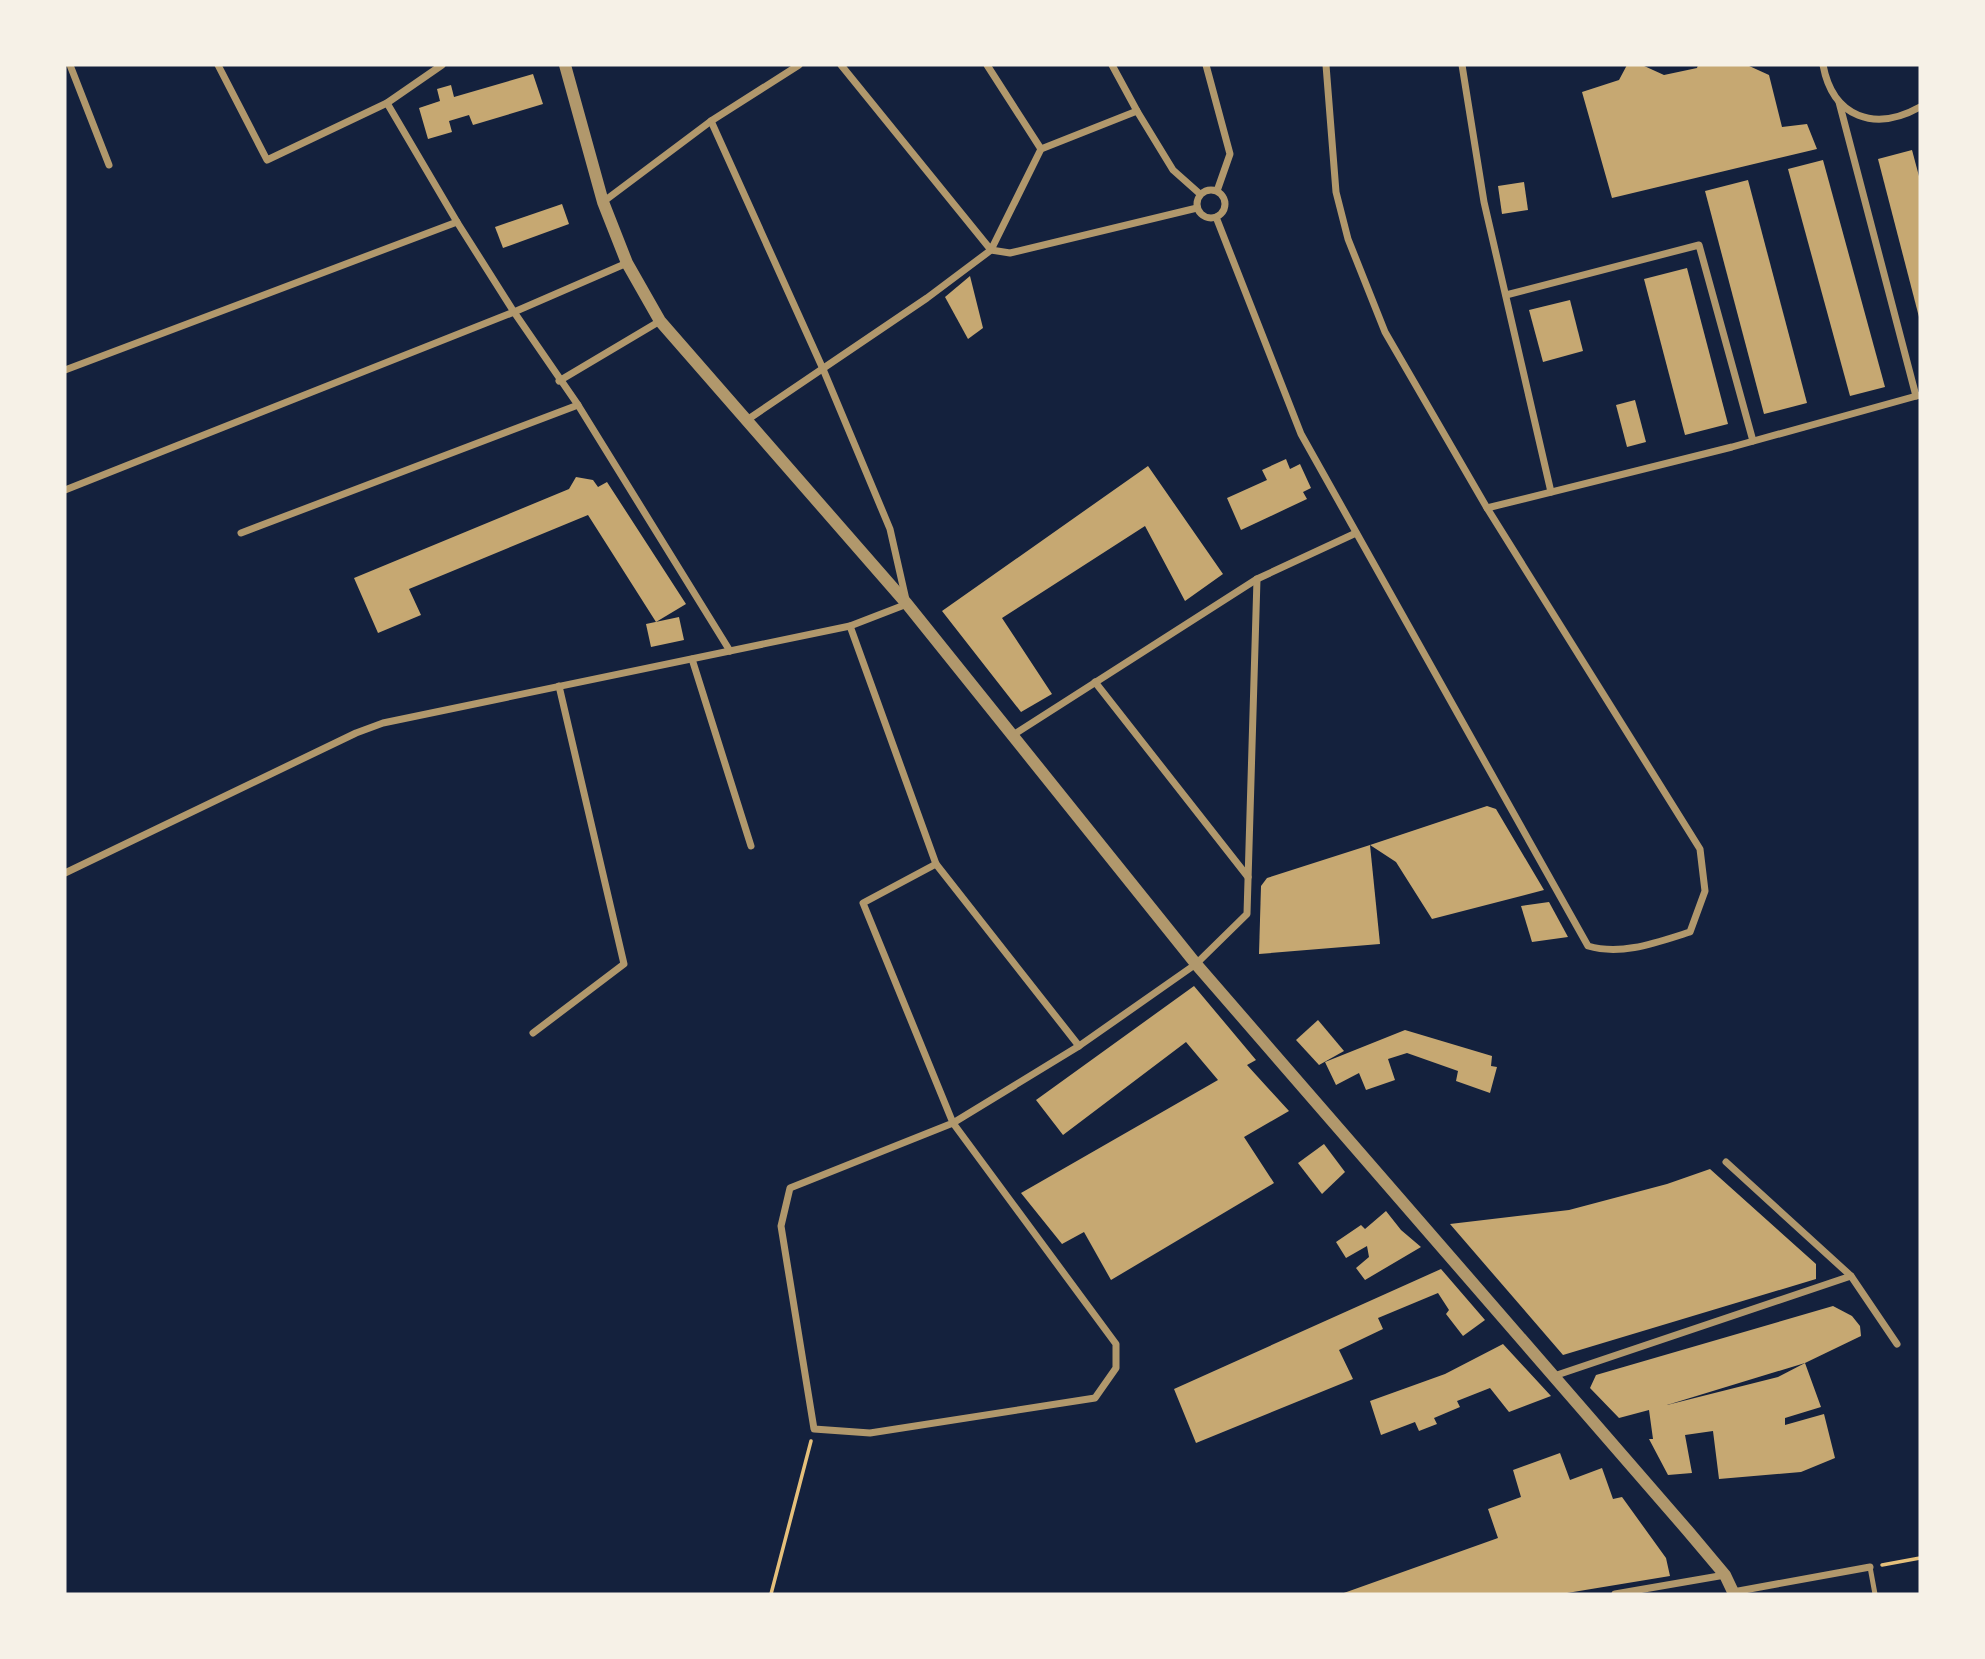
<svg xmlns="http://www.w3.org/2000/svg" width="1985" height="1659" font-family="'Sofia Sans Condensed',sans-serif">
<rect width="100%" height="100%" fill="#14213d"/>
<g fill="#c6a872">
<polygon points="1627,65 1642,65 1664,75 1697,68 1698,65 1747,65 1769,75 1782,127 1807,124 1817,149 1612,198 1582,92 1619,80"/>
<polygon points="533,74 543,104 473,125 469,115 449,121 452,132 428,139 419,108 440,101 437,89 451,85 454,97"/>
<polygon points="1912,150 1920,180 1919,317 1878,159"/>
<polygon points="1823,160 1885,387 1850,396 1788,169"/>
<polygon points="1748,180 1807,403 1764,414 1705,191"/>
<polygon points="1524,182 1528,210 1502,214 1498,186"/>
<polygon points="562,204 569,224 503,248 495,227"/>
<polygon points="1687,268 1728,424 1685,435 1644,279"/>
<polygon points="970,276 983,328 968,339 945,297"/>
<polygon points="1570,300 1583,351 1543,362 1529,310"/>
<polygon points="1635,400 1646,442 1627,447 1616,405"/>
<polygon points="1286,459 1290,469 1300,464 1311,488 1303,492 1307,499 1241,530 1227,498 1267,480 1262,470"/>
<polygon points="1148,466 1223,574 1185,601 1145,526 1002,618 1052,694 1021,712 942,611"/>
<polygon points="576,477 593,480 598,487 607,482 686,604 656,622 588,515 409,589 421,615 378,633 354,578 569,489"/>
<polygon points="679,617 684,640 651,647 646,624"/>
<polygon points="1487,806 1496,809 1544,890 1432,919 1396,862 1370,845"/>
<polygon points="1370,845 1380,944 1259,954 1261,886 1267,878"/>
<polygon points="1549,902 1568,937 1532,942 1521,906"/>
<polygon points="1194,986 1256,1060 1247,1065 1289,1111 1244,1137 1274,1183 1111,1280 1084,1232 1062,1244 1021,1193 1218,1080 1186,1042 1063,1135 1036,1100"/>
<polygon points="1318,1020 1344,1051 1319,1065 1296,1040"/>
<polygon points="1405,1030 1492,1056 1491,1066 1497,1067 1490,1093 1456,1081 1458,1071 1407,1053 1388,1059 1395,1080 1366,1090 1359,1073 1336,1085 1325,1062"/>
<polygon points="1324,1144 1345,1172 1322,1194 1298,1163"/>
<polygon points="1710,1169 1816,1264 1816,1279 1563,1355 1450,1224 1569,1210 1667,1184"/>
<polygon points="1386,1211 1401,1230 1421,1247 1365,1280 1356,1268 1369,1257 1367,1246 1346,1258 1336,1242 1361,1225 1365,1229"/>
<polygon points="1441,1269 1485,1320 1463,1336 1446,1314 1449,1310 1438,1293 1378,1318 1383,1329 1339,1350 1353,1379 1196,1443 1174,1389"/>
<polygon points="1833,1306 1852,1316 1860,1326 1861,1336 1805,1363 1667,1405 1778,1377 1805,1363 1821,1407 1785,1418 1785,1425 1824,1414 1835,1458 1801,1472 1719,1479 1713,1431 1685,1435 1692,1473 1668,1475 1649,1439 1653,1439 1649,1410 1619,1418 1590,1388 1596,1375"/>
<polygon points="1503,1344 1551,1396 1509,1412 1490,1388 1457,1401 1460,1407 1434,1418 1437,1424 1419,1431 1415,1422 1381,1435 1370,1401 1445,1374"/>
<polygon points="1560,1453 1570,1480 1602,1468 1613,1499 1622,1497 1666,1558 1670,1576 1561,1594 1341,1594 1498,1538 1488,1509 1521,1497 1513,1470"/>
</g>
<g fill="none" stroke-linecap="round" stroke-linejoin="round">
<g stroke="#e5c07b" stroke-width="3.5">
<polyline points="1882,1565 1920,1558"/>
<polyline points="771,1594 811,1441"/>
</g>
<polyline stroke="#b1986c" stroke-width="5" points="1870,1567 1875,1594"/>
<g stroke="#b1986c" stroke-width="7">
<polyline points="70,65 109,165"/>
<polyline points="218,65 267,160 387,103 442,65"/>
<polyline points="841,65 991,250 1041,149 1137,111"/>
<polyline points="987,65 1041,149"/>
<polyline points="1112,65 1137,111 1173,170 1200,194"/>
<polyline points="1206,65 1230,154 1217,191"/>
<polyline points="1462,65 1484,202 1551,492"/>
<path d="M1823 65C1833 118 1875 132 1920 107"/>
<polyline points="1839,102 1916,396"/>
<polyline points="387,103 457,222 514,312 578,405 730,651"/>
<circle cx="1211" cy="204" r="14"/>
<polyline points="603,202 711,121 799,65"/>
<path d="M1216 217 1301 434 1588 946C1622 956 1658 942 1690 932L1705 891 1700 849 1487 508 1385 332 1348 239 1336 192 1326 65"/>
<polyline points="1506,295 1699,245 1753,441"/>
<polyline points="65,370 457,222"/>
<polyline points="559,381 660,321"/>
<polyline points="747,420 927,298 991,250 1010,253 1197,208"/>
<polyline points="65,490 514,312 627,263"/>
<polyline points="1487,508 1732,447 1920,395"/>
<polyline points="241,533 578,405"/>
<polyline points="850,626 936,864 1079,1046"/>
<polyline points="692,659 751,846"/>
<polyline points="1095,682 1248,877"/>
<polyline points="1013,735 1257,579 1356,533"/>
<polyline points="936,864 863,903 953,1123 1116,1344 1116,1368 1095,1398 870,1433 814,1429 781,1226 790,1188 953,1123 1079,1046 1196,964 1247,914 1257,579"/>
<polyline points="65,873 356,733 383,723 850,626 907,604 890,529 823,369 711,121"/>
<polyline points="533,1033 624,964 559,686"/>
<polyline points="1726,1162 1851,1276 1897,1344"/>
<polyline points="1554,1376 1851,1276"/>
<polyline points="1733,1592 1870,1567"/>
<polyline points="1615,1594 1725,1575"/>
</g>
<polyline stroke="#b1986c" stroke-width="12" points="565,65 603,202 627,263 660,321 907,604 1196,964 1688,1531 1725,1575 1734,1594"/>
</g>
<rect width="1985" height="1659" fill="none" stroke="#f6f1e7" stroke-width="133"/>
</svg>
